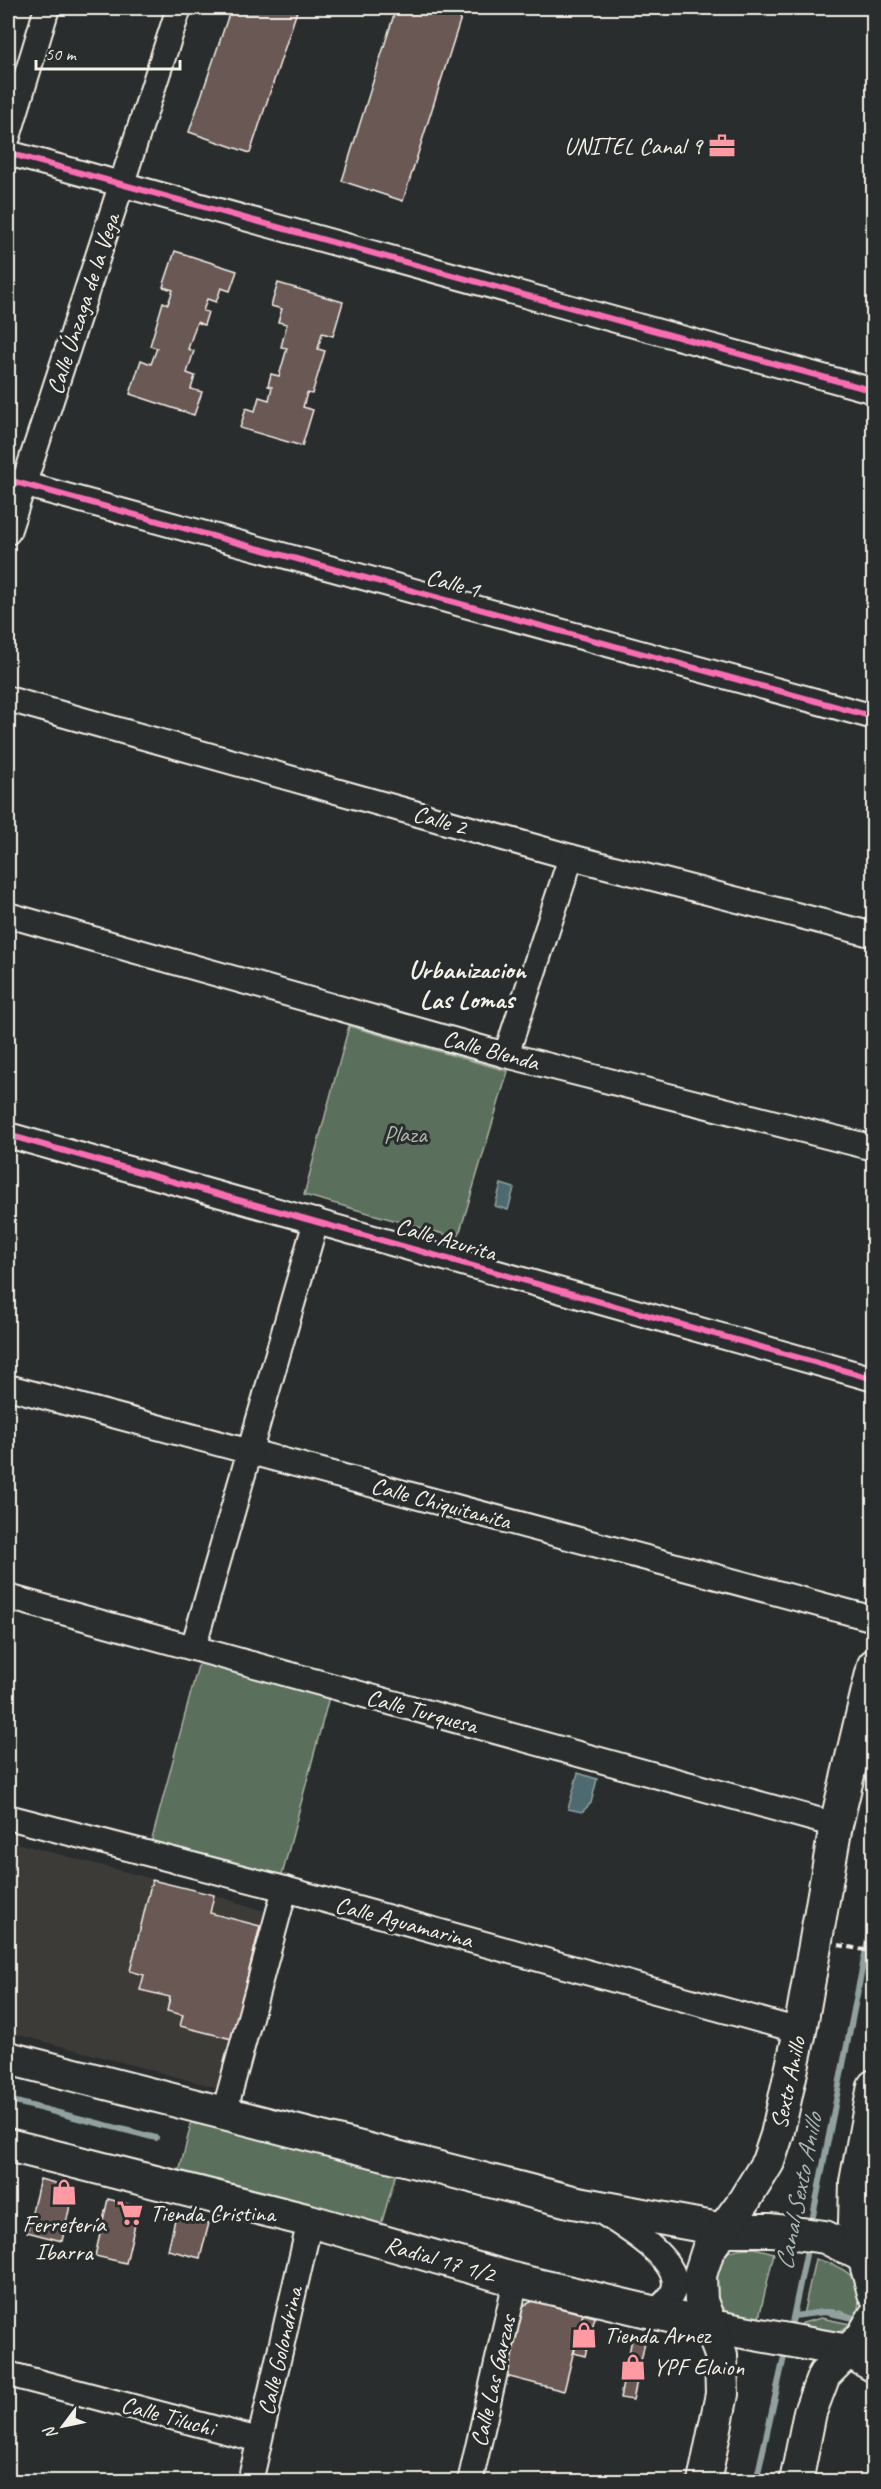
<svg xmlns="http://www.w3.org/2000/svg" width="881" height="2489" font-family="Caveat,sans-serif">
<rect width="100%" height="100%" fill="#2a2d2e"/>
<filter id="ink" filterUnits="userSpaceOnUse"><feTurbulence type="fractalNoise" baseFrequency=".0167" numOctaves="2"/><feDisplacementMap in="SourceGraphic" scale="12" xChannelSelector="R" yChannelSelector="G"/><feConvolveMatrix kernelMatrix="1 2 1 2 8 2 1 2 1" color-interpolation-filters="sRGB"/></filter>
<g filter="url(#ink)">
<polygon fill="#3d3a39" points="8,1841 214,1895 264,1911 218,2088 8,2032"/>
<g fill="#5a705b" stroke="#a7b0a2" stroke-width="1.5">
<polygon points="349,1026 508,1071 458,1238 304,1195"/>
<polygon points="199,1662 329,1697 281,1879 151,1843"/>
<polygon points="193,2116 397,2170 380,2228 178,2177"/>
<path d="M755 2248 774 2253 758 2322C749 2320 738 2319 730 2315 711 2302 707 2266 727 2253 735 2248 746 2248 755 2248Z"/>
<path d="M815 2259C846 2267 870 2280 855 2317 837 2308 821 2307 803 2315Z"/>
<polygon points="821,2318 850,2324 838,2333 799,2335 802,2323"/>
</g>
<g fill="#4e6b70" stroke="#90a1a0" stroke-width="1.5">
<polygon points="501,1184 514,1188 508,1210 495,1206"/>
<polygon points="578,1773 597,1779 591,1803 582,1812 568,1809"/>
</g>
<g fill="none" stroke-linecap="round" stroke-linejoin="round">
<g stroke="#90a1a0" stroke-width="6">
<polyline points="8,2100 156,2138"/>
<polyline points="811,2226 874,1909"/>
<polyline points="794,2316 824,2312 859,2319"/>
<polyline points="790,2332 808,2245"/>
<polyline points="756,2482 786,2348"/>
</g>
</g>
<g fill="#6a5854" stroke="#f4f1e8" stroke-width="1.5">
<polygon points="231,8 298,8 250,153 189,132"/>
<polygon points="396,8 464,8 403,201 342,181"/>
<polygon points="175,251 237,271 230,291 221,288 216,302 207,299 203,311 208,312 204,325 197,322 188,349 194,351 187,373 195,376 191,389 202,392 194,415 130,394 141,360 151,364 157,348 150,346 163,302 168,304 173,290 163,287"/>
<polygon points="278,283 343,302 333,336 322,333 318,349 325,351 312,394 307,393 303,407 313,410 302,446 240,428 246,408 255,411 259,397 269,400 272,387 268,386 271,374 279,376 287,348 281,347 287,324 278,322 282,309 271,306"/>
<polygon points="152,1880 214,1895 210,1913 260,1926 232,2039 180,2026 183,2015 167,2011 170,1997 140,1990 144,1975 130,1971"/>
<polygon points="40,2179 74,2188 62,2241 27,2232"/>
<polygon points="108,2199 139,2207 126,2263 95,2256"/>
<polygon points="176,2215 209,2223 200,2258 168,2250"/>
<polygon points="533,2301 583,2314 564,2391 502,2375 518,2308"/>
<polygon points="583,2314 595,2317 585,2356 574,2353"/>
<polygon points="633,2334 646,2337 633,2400 620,2398"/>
</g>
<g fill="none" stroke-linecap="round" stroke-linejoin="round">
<g stroke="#f4f1e8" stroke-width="28">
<g id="minor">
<polyline points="8,137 47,8"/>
<polyline points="8,153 874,391"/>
<polyline points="8,480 874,717"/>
<polyline points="8,532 179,8"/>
<polyline points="8,699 571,857 874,935"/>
<polyline points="8,915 506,1055 874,1148"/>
<polyline points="506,1055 571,857"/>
<polyline points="8,1135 874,1379"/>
<polyline points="8,1387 874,1619"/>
<polyline points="8,1597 836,1825"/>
<polyline points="193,1648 316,1221"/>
<polyline points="8,1817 285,1889 800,2031"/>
<polyline points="224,2113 285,1889"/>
<path d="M599 2210C620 2224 673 2254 675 2283 675 2296 663 2305 654 2312"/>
<polyline points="8,2374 259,2440"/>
<polyline points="250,2482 310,2221"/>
<polyline points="470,2482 516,2280"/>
</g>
</g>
<g stroke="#f4f1e8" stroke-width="36">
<g id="major">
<polyline points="8,2058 573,2202 724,2230 771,2230 825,2237 863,2256 874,2266"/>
<polyline points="874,2086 856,2182 855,2223 874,2293"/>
<polyline points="8,2145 310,2221 516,2280 711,2326 848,2351 874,2366"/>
<polyline points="704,2482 722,2394 721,2355 701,2301 700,2275 708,2250 744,2201 768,2162 777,2135 800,2031 836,1825 874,1665"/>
<polyline points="796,2482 810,2412 824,2375 863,2336 874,2317"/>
</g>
</g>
<polyline stroke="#f4f1e8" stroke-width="4" stroke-dasharray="6 4.5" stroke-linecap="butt" points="839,1945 874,1952"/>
<use href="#minor" stroke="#2a2d2e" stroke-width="24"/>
<use href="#major" stroke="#2a2d2e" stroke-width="32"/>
<g stroke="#2a2d2e" stroke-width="10">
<g id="cycleway">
<polyline points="8,153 874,391"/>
<polyline points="8,480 874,717"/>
<polyline points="8,1135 874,1379"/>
</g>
</g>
<use href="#cycleway" stroke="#f96db3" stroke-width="6"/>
</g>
</g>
<defs>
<g id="office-bare" transform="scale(2.07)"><path d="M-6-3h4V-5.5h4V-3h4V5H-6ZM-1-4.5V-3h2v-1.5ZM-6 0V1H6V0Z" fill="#ff9aa2" stroke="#2a2d2e" stroke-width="2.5" paint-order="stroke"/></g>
<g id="shop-bare" transform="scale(2.07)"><path d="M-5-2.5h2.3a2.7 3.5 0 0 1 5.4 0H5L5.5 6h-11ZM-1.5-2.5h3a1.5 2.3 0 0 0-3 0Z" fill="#ff9aa2" stroke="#2a2d2e" stroke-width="2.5" paint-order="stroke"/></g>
<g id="supermarket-bare" transform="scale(2.07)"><path d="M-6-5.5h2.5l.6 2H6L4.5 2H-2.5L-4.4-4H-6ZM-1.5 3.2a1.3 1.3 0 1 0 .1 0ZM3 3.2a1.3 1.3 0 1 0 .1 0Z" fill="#ff9aa2" stroke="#2a2d2e" stroke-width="2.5" paint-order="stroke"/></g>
</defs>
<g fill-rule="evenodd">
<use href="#office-bare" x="722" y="146"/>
<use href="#shop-bare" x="64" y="2192"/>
<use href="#supermarket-bare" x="130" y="2213"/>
<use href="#shop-bare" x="584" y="2335"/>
<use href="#shop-bare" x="633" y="2367"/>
</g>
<g text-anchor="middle" stroke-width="6" stroke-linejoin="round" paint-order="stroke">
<g font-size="24" fill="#f4f1e8" stroke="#2a2d2e" text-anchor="start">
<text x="702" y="154" text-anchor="end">UNITEL Canal 9</text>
<text x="150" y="2221">Tienda Cristina</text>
<text x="64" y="2232" text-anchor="middle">Ferretería<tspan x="64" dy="28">Ibarra</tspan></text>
<text x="604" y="2343">Tienda Arnez</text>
<text x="653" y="2375">YPF Elaion</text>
</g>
<g font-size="24" fill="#f4f1e8" stroke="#2a2d2e">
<text transform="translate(83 304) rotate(-72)" y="8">Calle Únzaga de la Vega</text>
<text transform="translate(453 583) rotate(15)" y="8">Calle 1</text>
<text transform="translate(440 820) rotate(16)" y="8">Calle 2</text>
<text transform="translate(491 1050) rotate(15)" y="8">Calle Blenda</text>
<text transform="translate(446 1239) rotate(16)" y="8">Calle Azurita</text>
<text transform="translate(441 1503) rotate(15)" y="8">Calle Chiquitanita</text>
<text transform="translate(422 1711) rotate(15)" y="8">Calle Turquesa</text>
<text transform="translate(404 1922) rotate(15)" y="8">Calle Aguamarina</text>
<text transform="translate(788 2083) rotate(-78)" y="8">Sexto Anillo</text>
<text transform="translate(440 2259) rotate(16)" y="8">Radial 17 1/2</text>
<text transform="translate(280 2351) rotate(-77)" y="8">Calle Golondrina</text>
<text transform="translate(493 2381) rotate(-77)" y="8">Calle Las Garzas</text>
<text transform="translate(168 2416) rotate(15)" y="8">Calle Tiluchi</text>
</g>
<g font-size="24" fill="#afb7a9" stroke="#2a2d2e">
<text x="405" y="1142">Plaza</text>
</g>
<g font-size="26" font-weight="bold" fill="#f4f1e8" stroke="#2a2d2e">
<text x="467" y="978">Urbanizacion<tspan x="467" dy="30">Las Lomas</tspan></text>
</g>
<g font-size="26" font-style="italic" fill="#a9b5b2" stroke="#2a2d2e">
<text transform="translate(798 2192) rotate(-79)" y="9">Canal Sexto Anillo</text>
</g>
</g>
<rect width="881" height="2489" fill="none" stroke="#2a2d2e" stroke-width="30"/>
<rect x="15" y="15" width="851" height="2459" fill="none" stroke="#f4f1e8" stroke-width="2" filter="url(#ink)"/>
<g transform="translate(63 2426) rotate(238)" stroke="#2a2d2e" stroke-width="4.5" paint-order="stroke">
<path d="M0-4.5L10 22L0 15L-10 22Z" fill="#f4f1e8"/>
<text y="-9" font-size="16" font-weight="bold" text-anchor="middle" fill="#f4f1e8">N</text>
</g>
<path d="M36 60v9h144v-9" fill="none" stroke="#f4f1e8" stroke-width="3"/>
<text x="45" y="60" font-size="18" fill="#f4f1e8" stroke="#2a2d2e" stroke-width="4.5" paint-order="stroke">50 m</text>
</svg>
